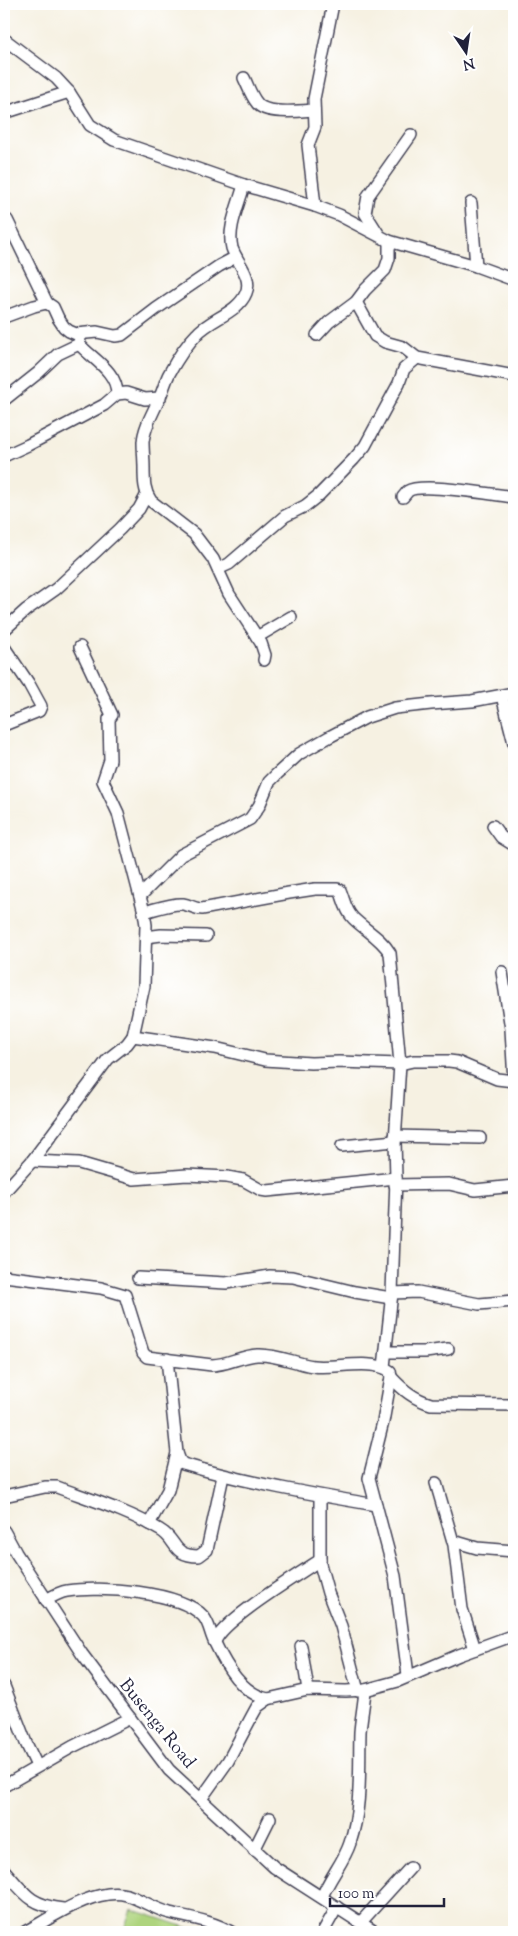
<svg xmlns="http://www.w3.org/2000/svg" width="518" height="1936" font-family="'Sorts Mill Goudy',serif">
<rect width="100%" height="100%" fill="#fff"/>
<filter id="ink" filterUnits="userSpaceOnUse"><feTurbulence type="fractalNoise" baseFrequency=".02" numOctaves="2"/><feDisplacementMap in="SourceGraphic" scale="10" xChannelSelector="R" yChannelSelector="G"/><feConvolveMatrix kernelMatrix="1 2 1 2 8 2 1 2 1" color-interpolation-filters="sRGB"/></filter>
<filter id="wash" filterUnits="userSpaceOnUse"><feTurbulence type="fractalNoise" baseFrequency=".0096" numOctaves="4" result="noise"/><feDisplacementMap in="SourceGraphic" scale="20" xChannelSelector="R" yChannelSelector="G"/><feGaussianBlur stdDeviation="1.12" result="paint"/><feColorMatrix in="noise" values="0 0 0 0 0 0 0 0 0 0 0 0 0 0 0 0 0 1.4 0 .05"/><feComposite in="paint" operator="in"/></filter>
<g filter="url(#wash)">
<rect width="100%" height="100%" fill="#f6f1e2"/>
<polygon fill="#aed47e" stroke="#687b5c" points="131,1909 201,1932 123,1932"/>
</g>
<g filter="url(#ink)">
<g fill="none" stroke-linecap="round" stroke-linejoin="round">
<g stroke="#424154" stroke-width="14">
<g id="minor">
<polyline points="4,39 56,78 69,92 90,125 114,140 244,185 315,206 339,215 389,241 476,266 514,280"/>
<path d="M244 78C248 86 251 96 257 103 265 115 301 111 314 110"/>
<polyline points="4,113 69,92"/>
<path d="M244 185C239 204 227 229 232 248 237 263 253 277 246 293 238 313 210 319 197 334 186 345 176 361 169 374 165 382 163 391 159 399 153 413 144 427 143 442 143 450 144 460 144 468 144 481 144 491 151 501L194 534 213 559 229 594 261 643 265 655 264 660"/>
<polyline points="471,203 476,266"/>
<polyline points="315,206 308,145 315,127 314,99 333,4"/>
<polyline points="7,220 47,303 53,307 58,318 64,327 69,331 76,334 97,332 115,336 122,335 156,309 219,266 236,257"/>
<polyline points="379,235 365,213 368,196 411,135"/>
<polyline points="356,302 375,336 385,342 403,347 417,358 514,376"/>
<polyline points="4,317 34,306 47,303"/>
<polyline points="317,335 329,322 356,302 365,290 385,270 389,258 389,241"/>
<path d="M80 338 79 344C92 359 117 371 117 394"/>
<polyline points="4,400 38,373 58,354 79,344"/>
<polyline points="4,456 28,445 104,405 117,394 126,393 145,399 160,398"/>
<path d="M403 497C404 496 407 492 408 491 421 482 495 495 514 497"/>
<polyline points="218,569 229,564 285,516 305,506 319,495 354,459 365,446 399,383 404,369 417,358"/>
<polyline points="4,630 26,610 56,589 120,529 139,509 147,494"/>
<polyline points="257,637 291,617"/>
<polyline points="4,647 29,684 41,706 39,711 4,725"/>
<polyline points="502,696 514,743"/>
<polyline points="493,826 501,837 514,845"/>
<polyline points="140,896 181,855 250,819 259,806 269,782 277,774 299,754 329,737 367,717 395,708 431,704 472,701 514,693"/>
<path d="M144 912C156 909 171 903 183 904 190 905 195 909 202 909L289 893 315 889H337L340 890C344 899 345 910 353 918 365 930 381 938 390 953L400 1064 395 1141 396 1178 392 1293 384 1367"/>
<polyline points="146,937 161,935 206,936"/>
<polyline points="502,972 511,1029 514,1081"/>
<polyline points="133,1036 215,1048 265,1060 311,1063 339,1062 400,1064 413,1061 449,1061 457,1062 497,1079 514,1081"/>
<polyline points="395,1136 480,1138"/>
<polyline points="342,1146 395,1141"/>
<polyline points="32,1161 79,1163 134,1179 187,1175 227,1177 243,1180 261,1190 267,1191 396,1178"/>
<polyline points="395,1185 449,1184 475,1190 514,1186"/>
<polyline points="4,1192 32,1161 108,1059 127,1044 133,1036 144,986 146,925 144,912 118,813 103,781 110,760 109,719 112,715 80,647"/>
<path d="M4 1276 101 1288 125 1295 143 1353 147 1357 212 1365C227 1365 241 1356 257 1355 276 1354 294 1363 313 1366 335 1369 371 1358 390 1371L391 1377 383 1422 369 1478 395 1576 408 1675"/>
<polyline points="138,1278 226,1283 270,1276 293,1277 355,1292 391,1298"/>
<polyline points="392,1293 418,1292 479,1304 514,1301"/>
<polyline points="386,1352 425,1352 448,1349"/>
<path d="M167 1359 177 1453 180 1461 183 1464C247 1483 311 1494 376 1505"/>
<path d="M391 1377C403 1390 414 1399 431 1404L514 1405"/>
<polyline points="436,1483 454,1545 462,1609 475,1649"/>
<path d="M4 1496 45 1487H57C92 1500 128 1511 160 1530 178 1540 171 1556 199 1556L207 1550 223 1476"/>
<polyline points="320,1497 320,1564 328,1593 341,1626 358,1691"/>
<polyline points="149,1524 168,1490 177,1453"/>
<polyline points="4,1531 16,1553 82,1654 169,1770 274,1867 375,1932"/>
<polyline points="453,1541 477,1548 514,1551"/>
<path d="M46 1600C53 1596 60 1592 67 1591 99 1586 179 1591 203 1616 210 1624 210 1634 215 1643 226 1666 242 1694 268 1699"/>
<path d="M215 1642C221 1621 298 1575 320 1560"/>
<polyline points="301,1646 308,1690"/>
<polyline points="4,1686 26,1743 37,1766"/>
<polyline points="4,1786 72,1747 130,1718"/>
<polyline points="201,1799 228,1761 252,1716 257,1707 268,1699 308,1690 346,1691 365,1690 398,1681 459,1655 514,1635"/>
<polyline points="254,1850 270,1818"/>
<path d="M4 1870C25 1894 30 1905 63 1909"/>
<path d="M322 1897C329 1878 344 1862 350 1843 362 1807 359 1768 360 1732 361 1718 364 1704 365 1690"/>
<polyline points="361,1922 410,1868"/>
<path d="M25 1932C51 1918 96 1886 127 1895 142 1900 155 1909 170 1913 191 1918 212 1921 231 1932"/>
<polyline points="323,1932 337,1907"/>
</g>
</g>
<use href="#minor" stroke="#fff" stroke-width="11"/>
</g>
</g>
<g text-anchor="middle" stroke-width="5" stroke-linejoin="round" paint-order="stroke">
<g font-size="18" fill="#22223b" stroke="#fff">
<text transform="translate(158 1723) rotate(51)" y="6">Busenga Road</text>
</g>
</g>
<rect width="518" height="1936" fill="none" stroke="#fff" stroke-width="20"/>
<g transform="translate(466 52) rotate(167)" stroke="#ffffff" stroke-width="4" paint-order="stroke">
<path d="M0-4L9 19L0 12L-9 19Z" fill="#22223b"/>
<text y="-8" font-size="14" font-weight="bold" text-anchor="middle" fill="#22223b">N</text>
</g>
<path d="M330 1898v8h114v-8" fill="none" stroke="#22223b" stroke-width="2.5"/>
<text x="338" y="1898" font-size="15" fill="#22223b" stroke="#ffffff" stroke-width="4" paint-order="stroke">100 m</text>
</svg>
